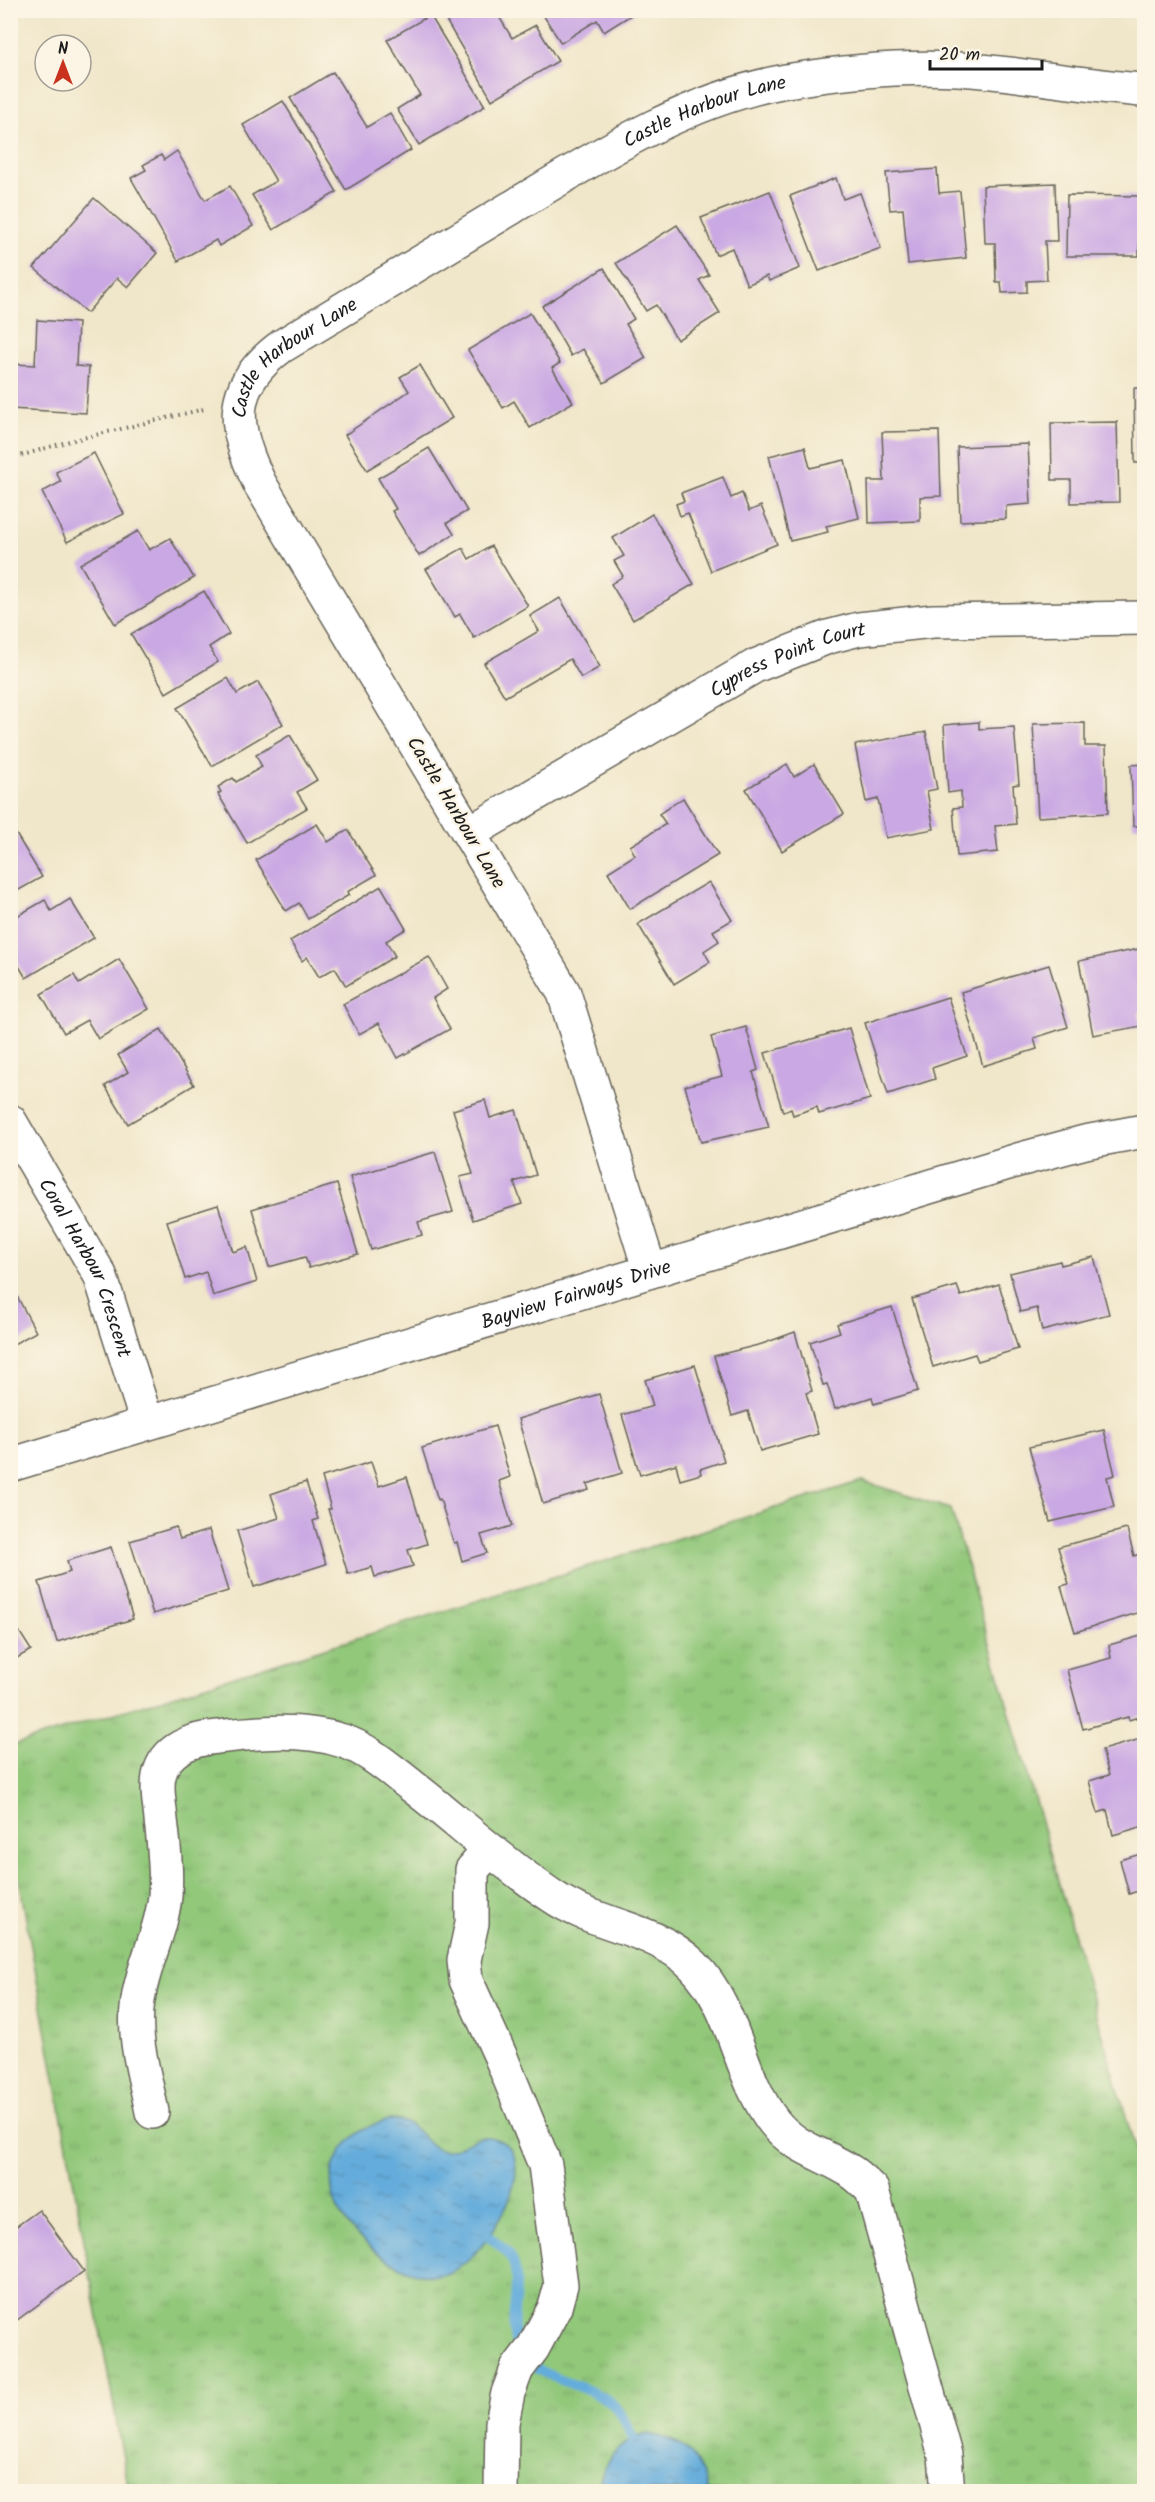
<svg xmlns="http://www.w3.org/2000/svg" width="1155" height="2502" font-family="Kalam,sans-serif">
<defs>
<pattern id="grass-tufts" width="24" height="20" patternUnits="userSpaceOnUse" patternTransform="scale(1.5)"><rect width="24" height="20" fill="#92c87a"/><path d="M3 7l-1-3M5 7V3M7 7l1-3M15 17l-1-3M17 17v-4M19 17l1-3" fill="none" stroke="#7dab69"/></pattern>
<pattern id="water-ripples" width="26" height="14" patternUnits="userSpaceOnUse" patternTransform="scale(1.5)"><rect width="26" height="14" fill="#64acdb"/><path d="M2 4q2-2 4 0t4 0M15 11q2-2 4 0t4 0" fill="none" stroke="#528bb1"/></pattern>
</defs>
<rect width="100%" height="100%" fill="#fcf5e5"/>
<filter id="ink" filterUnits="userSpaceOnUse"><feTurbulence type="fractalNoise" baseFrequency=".0167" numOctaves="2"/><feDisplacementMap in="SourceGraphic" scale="12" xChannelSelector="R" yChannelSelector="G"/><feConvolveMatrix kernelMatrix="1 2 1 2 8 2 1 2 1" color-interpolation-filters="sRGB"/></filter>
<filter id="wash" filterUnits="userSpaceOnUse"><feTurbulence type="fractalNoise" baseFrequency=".008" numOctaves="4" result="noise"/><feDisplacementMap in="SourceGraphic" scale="24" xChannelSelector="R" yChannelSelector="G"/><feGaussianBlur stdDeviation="1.35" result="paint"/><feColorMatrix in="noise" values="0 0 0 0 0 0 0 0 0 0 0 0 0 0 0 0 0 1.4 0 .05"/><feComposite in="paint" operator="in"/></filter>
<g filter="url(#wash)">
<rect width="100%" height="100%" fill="#f0e6c9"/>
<polygon fill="url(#grass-tufts)" stroke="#57724b" stroke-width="1.5" points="862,1481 951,1509 1144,2179 1144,2491 129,2491 11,1835 10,1746"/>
<g fill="url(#water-ripples)" stroke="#40647c" stroke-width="1.5">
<path d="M389 2120C422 2120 421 2146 442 2150 459 2153 473 2134 489 2137 548 2149 495 2237 471 2257 462 2265 452 2274 440 2275 400 2280 342 2233 333 2195 324 2159 355 2126 389 2120Z"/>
<path d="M647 2434C686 2440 698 2454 708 2491H599C600 2464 620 2440 647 2434Z"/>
</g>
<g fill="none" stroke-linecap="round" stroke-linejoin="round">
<path stroke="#64acdb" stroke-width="10" d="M490 2237C497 2243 506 2249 510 2256 527 2283 501 2330 522 2355 544 2382 585 2383 611 2403 622 2411 627 2427 633 2438"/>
</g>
<g id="blocks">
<g fill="#caa8e3">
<polygon points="440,10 495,10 512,38 536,25 558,61 492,100"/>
<polygon points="540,10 639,10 604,32 597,20 561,43"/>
<polygon points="430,15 485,106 419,145 397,109 420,95 387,40"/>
<polygon points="333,72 367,127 390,113 411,150 346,190 290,98"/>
<polygon points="283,101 337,192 273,230 252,195 276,181 243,125"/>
<polygon points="177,151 205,200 230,186 253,226 219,246 216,240 178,261 131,178 146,170 143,165 161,155 164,160"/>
<polygon points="937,169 939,193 960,191 966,258 908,264 903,209 890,210 886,173"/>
<polygon points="836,178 843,199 860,193 881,248 819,271 790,196"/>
<polygon points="1055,183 1057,241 1045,241 1047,280 1027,281 1027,292 1002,293 1001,282 996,282 995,243 985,243 983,186"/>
<polygon points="770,191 800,268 769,281 767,276 747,285 732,248 716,255 701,218"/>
<polygon points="1067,195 1140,196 1139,256 1066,256"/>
<polygon points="94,198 157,253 128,287 117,278 87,313 34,268"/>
<polygon points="677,225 709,275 699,280 720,313 677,340 656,305 646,311 616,263"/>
<polygon points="604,268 634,319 626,324 646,358 604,383 583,349 571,356 542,306"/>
<polygon points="530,313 560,363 552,368 573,402 530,428 514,401 503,408 468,350"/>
<polygon points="37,320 78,323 76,366 89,367 86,413 10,409 10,364 35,365"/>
<polygon points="420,365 452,418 367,470 345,435 409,391 400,377"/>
<polygon points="1134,388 1144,388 1144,463 1135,463"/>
<polygon points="1117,422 1119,502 1071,503 1071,480 1052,480 1051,423"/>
<polygon points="939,431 941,496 920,497 920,521 869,523 868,481 884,481 882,432"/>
<polygon points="1028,444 1031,504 1006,506 1006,519 960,521 957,447"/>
<polygon points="805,447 810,468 845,460 859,518 826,526 828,532 790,541 769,456"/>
<polygon points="429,448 467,511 447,523 454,534 419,556 392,511 396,509 378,478"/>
<polygon points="94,453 124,514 67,542 42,492 61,482 56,472"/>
<polygon points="723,477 731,498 742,493 749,511 761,506 777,544 711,571 688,513 680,516 676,504 684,501 681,493"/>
<polygon points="652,514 694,584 633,620 611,584 623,576 614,561 624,556 613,538"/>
<polygon points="138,531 149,550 170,538 194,578 115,624 80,564"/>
<polygon points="491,546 528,606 474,638 460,614 455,617 426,569 463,548 469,559"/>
<polygon points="204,591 229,634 209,647 218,662 166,693 131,634"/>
<polygon points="560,598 600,667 581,678 570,659 505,697 484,663 539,631 530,616"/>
<polygon points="228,678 237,694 258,682 283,724 212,766 177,708"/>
<polygon points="979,722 979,729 1014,727 1019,784 1013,785 1016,824 995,826 998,852 957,856 953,808 962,807 961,791 948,793 944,725"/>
<polygon points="1085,723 1085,746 1106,746 1108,813 1038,817 1033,724"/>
<polygon points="926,732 937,789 927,791 934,829 886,838 878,799 866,802 855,745"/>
<polygon points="290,735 317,780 297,792 307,808 247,843 218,794 221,792 218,787 233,778 236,782 262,767 256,755"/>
<polygon points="787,764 794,777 814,764 844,814 782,851 746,789"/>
<polygon points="1144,764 1144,826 1133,826 1131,765"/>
<polygon points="683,798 718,855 630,909 608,872 635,855 630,846 666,824 659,814"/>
<polygon points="10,824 42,877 10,895"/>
<polygon points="317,824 328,842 348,830 376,875 347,892 349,895 308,919 299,903 286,911 256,860"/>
<polygon points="709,882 732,920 713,931 719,941 704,951 710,962 674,984 638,924"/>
<polygon points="381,886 406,929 386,941 395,956 346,986 335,968 319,977 307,957 302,961 290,941"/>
<polygon points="70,899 94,938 26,978 10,951 10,920 45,900 51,911"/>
<polygon points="1144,948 1144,1012 1139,1013 1142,1026 1093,1035 1079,961"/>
<polygon points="429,957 447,989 433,998 450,1029 398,1058 379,1023 359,1034 343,1004"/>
<polygon points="119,959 149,1009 98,1039 87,1020 64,1033 41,994 74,975 79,984"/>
<polygon points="1049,965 1068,1027 1034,1038 1037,1049 983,1066 961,992"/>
<polygon points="948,997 967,1056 932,1068 935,1079 888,1094 865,1023"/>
<polygon points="746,1027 758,1070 753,1072 769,1127 701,1142 685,1086 722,1076 711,1037"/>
<polygon points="849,1028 870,1099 819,1114 817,1107 793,1115 791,1109 783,1112 765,1053"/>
<polygon points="161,1029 194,1085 128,1124 105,1086 128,1072 118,1055"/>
<polygon points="485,1100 490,1118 516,1110 536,1175 514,1182 522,1204 473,1220 460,1177 473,1174 453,1110"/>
<polygon points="435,1152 453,1212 418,1222 422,1235 371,1250 350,1177"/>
<polygon points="337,1184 358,1254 309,1268 305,1257 269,1267 252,1209"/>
<polygon points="218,1205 233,1252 247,1247 257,1282 213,1296 206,1272 185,1279 167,1221"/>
<polygon points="1094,1257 1109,1314 1042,1331 1037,1308 1020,1312 1010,1273 1060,1261 1061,1265"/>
<polygon points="10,1283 36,1332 10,1346"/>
<polygon points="999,1284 1018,1349 978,1361 975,1354 933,1367 912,1299 957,1286 961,1296"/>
<polygon points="892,1307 918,1391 874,1404 872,1397 835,1409 827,1384 823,1385 810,1342 840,1332 837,1324"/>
<polygon points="795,1332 812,1391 806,1393 818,1434 760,1451 748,1411 732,1416 714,1356 762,1344"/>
<polygon points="695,1365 724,1461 700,1469 701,1474 680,1480 676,1464 640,1475 622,1415 653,1406 645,1380"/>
<polygon points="599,1394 622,1473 587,1484 589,1490 543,1504 518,1419"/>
<polygon points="495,1426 510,1477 499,1481 512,1526 481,1535 487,1553 462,1561 457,1542 454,1543 453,1541 440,1499 438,1500 422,1448"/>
<polygon points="1104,1430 1115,1475 1107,1477 1114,1507 1050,1522 1029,1447"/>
<polygon points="371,1462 379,1486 407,1477 427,1544 408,1550 413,1566 375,1577 372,1567 348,1574 328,1509 331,1509 322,1477"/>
<polygon points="306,1482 318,1519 313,1521 326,1564 254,1587 237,1531 279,1518 271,1494"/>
<polygon points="176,1527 180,1539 209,1530 228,1591 153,1614 130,1541"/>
<polygon points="1127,1529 1134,1556 1142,1553 1144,1562 1144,1611 1075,1632 1061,1586 1069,1584 1058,1547"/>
<polygon points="111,1547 133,1619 57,1642 39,1582 70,1572 67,1561"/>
<polygon points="10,1617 31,1650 10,1662"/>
<polygon points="1144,1635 1144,1715 1129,1720 1128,1717 1083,1729 1067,1670 1111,1658 1109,1645"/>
<polygon points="1144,1738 1144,1826 1113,1835 1107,1810 1098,1813 1089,1781 1109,1775 1102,1750"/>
<polygon points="1144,1853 1144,1889 1129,1894 1120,1860"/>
<polygon points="39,2210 84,2271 13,2323 10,2320 10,2231"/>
</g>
</g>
</g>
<g filter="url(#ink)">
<use href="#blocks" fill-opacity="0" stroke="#666359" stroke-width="1.5"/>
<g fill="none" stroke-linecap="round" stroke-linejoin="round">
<g stroke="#666359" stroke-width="36">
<g id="minor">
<path id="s1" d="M469 833 755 666 828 637 859 629 933 621 1144 618"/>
<path id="s2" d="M10 1121 100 1275 147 1423"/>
<path id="s3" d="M650 1271 564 993 260 484C232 427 226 387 282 346 358 300 435 254 511 208 596 157 686 99 786 81 841 72 902 66 958 69 1021 73 1082 86 1144 90"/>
<path id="s4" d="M10 1465 1018 1160 1085 1142 1144 1131"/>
<polyline points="489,1850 472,1870 472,1923 464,1960 466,1980 500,2055 545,2165 561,2285 555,2307 533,2348 517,2369 508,2393 502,2423 501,2492"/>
<path d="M152 2112C145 2075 132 2038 138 2000 143 1964 161 1934 165 1896 167 1871 164 1845 161 1820 160 1806 156 1790 159 1776 165 1748 193 1739 218 1737 258 1732 304 1728 343 1741 368 1749 391 1770 412 1786 459 1822 502 1863 552 1896 595 1926 655 1927 693 1965 736 2008 738 2076 774 2122 796 2150 826 2154 853 2173 860 2178 866 2184 872 2190L945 2455 948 2492"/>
</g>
</g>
<polyline stroke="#666359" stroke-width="4" stroke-dasharray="1.5 4.5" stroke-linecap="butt" points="10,459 66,442 204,409"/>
<use href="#minor" stroke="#fff" stroke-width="33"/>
</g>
</g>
<g text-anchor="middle" stroke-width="5" stroke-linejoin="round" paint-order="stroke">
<g font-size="20" fill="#1c1c1c" stroke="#fcf5e5">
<text dy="7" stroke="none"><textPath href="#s3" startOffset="1526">Castle Harbour Lane</textPath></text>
<text dy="7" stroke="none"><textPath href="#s3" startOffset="1040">Castle Harbour Lane</textPath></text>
<text dy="7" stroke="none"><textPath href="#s1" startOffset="364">Cypress Point Court</textPath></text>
<text transform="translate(457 812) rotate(59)" y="7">Castle Harbour Lane</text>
<text dy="7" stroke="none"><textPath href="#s2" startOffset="166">Coral Harbour Crescent</textPath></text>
<text dy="7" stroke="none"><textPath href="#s4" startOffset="591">Bayview Fairways Drive</textPath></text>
</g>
</g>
<rect width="1155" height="2502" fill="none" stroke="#fcf5e5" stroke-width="36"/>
<g transform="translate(63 63)"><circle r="28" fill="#fcf5e5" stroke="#a29e95" stroke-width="1.5"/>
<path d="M0-4.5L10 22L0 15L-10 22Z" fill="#c8321e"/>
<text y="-9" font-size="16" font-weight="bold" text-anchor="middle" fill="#1c1c1c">N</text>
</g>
<path d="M930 60v9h112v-9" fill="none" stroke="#1c1c1c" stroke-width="3"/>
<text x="939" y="60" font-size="18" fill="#1c1c1c" stroke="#fcf5e5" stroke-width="4.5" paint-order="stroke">20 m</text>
</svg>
